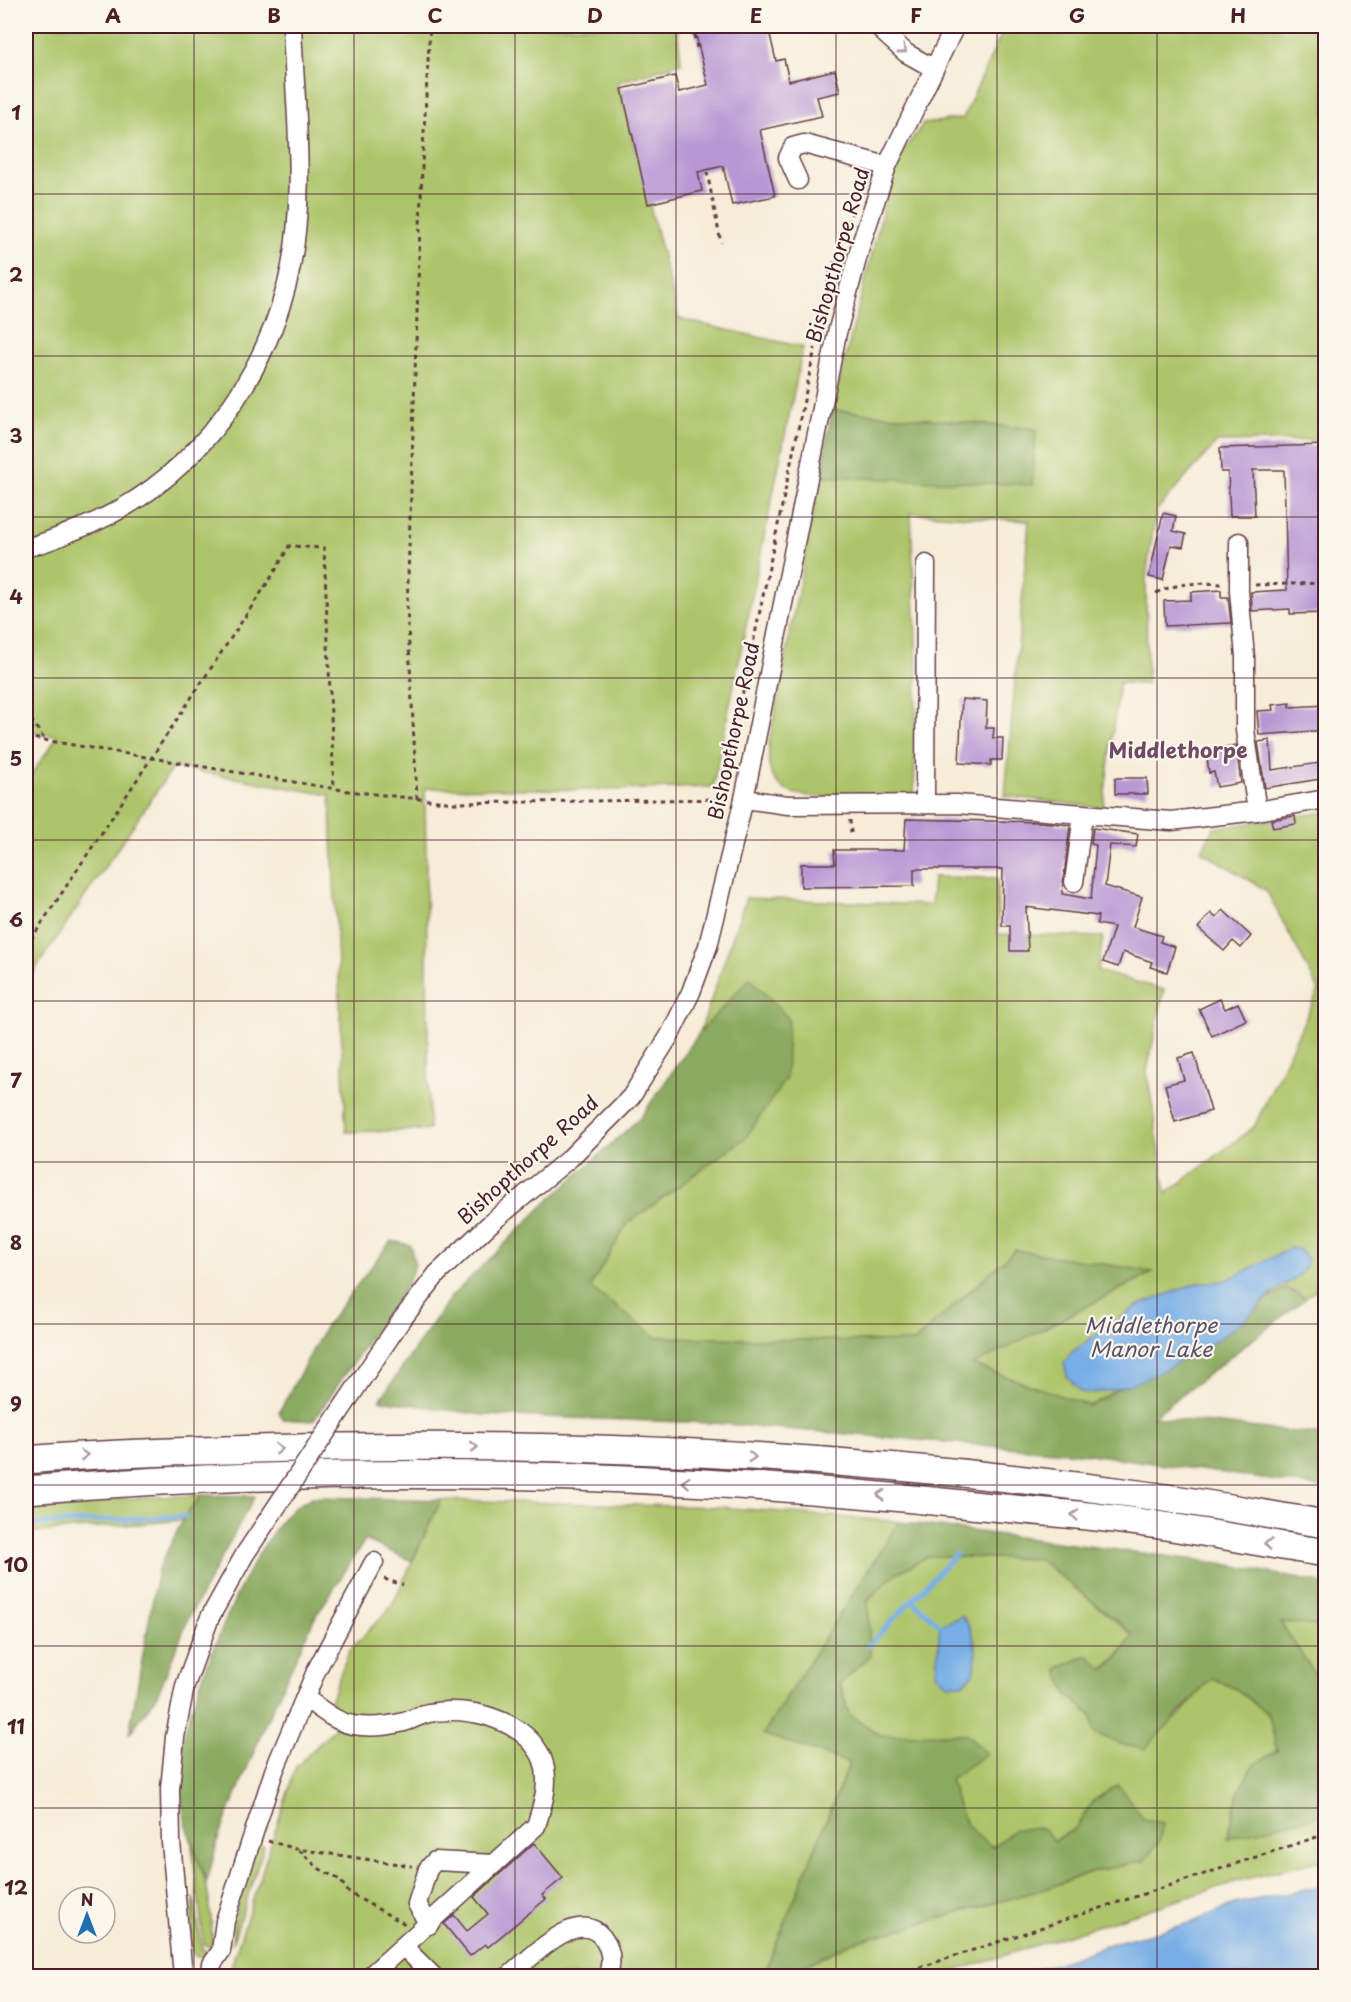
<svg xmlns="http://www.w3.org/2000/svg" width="1351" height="2002" font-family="'Playpen Sans',sans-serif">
<rect width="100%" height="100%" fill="#fbf7ec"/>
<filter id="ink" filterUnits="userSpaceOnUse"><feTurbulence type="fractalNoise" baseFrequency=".0167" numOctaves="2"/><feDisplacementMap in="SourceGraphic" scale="12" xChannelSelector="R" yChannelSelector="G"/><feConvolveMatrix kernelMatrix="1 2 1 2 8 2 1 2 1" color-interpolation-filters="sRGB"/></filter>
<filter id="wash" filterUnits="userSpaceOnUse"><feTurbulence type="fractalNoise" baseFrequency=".008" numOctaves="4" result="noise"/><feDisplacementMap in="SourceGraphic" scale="24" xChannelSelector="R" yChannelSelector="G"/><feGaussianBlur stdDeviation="1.35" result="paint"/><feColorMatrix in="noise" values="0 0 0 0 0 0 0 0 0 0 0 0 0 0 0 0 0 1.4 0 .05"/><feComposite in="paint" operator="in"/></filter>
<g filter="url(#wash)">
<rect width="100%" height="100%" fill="#f6ecd8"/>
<g fill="#adc56b" stroke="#7c724b" stroke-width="1.5">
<polygon points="26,26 677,26 681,63 618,82 679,319 803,347 713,787 608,790 425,788 429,1130 346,1132 330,795 173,767 26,983 26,782 58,736 26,732"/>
<path d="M1005 26H1325V440L1217 442 1156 511 1146 577 1147 684 1119 683 1103 808 1005 796 1029 521 911 513 917 670 914 796C888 796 803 803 784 789 767 777 768 761 769 743L820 476 1032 484 1036 429 832 410 895 163 923 124 963 118Z"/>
<polygon points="1325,812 1326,1281 1306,1298 1286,1288 1090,1406 972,1365 1152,1273 1015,1250 914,1342 655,1337 589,1287 627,1224 746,1137 750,979 700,1032 746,898 931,905 933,877 997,878 998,934 1103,937 1098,971 1164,990 1147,1071 1166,1194 1254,1127 1319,990 1266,890 1201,851 1214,828"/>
<polygon points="202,1495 185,1520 26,1533 26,1503"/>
<polygon points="441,1500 720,1507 899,1522 763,1734 850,1762 763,1976 228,1976 296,1767 336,1727 330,1701 349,1651 391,1607"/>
<path d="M928 1556 1039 1559 1133 1635C1115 1664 1096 1675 1067 1694L1091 1715 1177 1718 1212 1677 1236 1689 1269 1715 1277 1751 1254 1764 1238 1792 1228 1838 1325 1814V1859L1238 1881 939 1976H783L851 1943 1048 1888 1091 1872 1144 1861V1820L1118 1785 1093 1801 1075 1829 1053 1841 1042 1828 993 1847 973 1834 960 1814 950 1778 967 1734 880 1735 849 1714 840 1684 870 1656 868 1600 894 1575Z"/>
<polygon points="1279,1621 1325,1627 1325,1689"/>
<path d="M191 1838C207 1882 212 1901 212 1948L204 1944Z"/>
<polygon points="257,1844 264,1846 232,1944 234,1919"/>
<polygon points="194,1897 202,1949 211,1953 204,1958 195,1956 191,1947"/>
</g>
<g fill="#8aaa5f" stroke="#6a6445" stroke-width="1.5">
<polygon points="832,410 1036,429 1032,485 820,476"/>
<polygon points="750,978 788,1018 786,1078 746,1137 627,1224 590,1287 656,1337 914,1342 1015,1250 1153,1272 973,1365 1090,1406 1286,1288 1306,1298 1153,1417 1325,1435 1325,1488 1090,1454 712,1423 483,1415 380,1400 450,1298 544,1205 641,1117 700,1032"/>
<polygon points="391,1241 410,1245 415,1265 406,1286 313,1421 283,1419 279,1412 326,1326"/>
<polygon points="202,1495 255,1496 188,1619 157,1696 129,1734 158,1569 185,1516"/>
<path d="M312 1497 441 1500 412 1561 365 1540 314 1619 267 1720 219 1836 207 1882C190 1842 177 1803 180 1759 182 1732 194 1702 203 1676 225 1620 247 1562 286 1515 293 1508 304 1502 312 1497Z"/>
<path d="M899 1522 1220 1563 1325 1584V1627L1280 1622 1325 1689V1814L1228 1838 1238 1792 1254 1764 1277 1751 1269 1715 1236 1689 1212 1678 1145 1749 1123 1745 1095 1733 1091 1715 1067 1694 1057 1669 1087 1655 1104 1670 1120 1655 1133 1634 1039 1559 928 1556 894 1575 868 1600 870 1656 840 1684 849 1714 880 1735 967 1734 986 1754 950 1779C960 1814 961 1827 993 1847L1015 1829 1042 1828 1054 1841 1075 1829 1093 1801 1118 1785 1144 1819 1163 1823 1159 1842 1144 1861 1091 1872 1048 1888 851 1943 783 1976H763L850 1763 763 1734Z"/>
</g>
<g fill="#77aee6" stroke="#606688" stroke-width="1.5">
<path d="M1291 1248 1299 1249 1308 1259C1306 1277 1285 1282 1273 1293 1262 1302 1254 1313 1243 1321 1208 1348 1123 1400 1081 1392L1067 1376 1064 1363 1072 1352 1137 1306 1197 1283 1225 1281Z"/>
<path d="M962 1616C977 1633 978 1653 974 1674L962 1684H947L936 1674 940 1625Z"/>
<polygon points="1325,1886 1325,1976 1010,1976 1059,1963 1116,1942 1191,1923 1234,1904"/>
</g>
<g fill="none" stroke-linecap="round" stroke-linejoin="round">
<g stroke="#77aee6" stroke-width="5">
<polyline points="26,1525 185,1516"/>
<polyline points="912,1600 940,1625"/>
<polyline points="868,1646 956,1554"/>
</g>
</g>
<g id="blocks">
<g fill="#b897d4">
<polygon points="720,26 768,26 776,61 784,59 789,81 835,70 840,92 817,97 822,116 760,130 775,196 732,205 723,166 698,172 702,191 648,204 622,89 675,76 679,92 708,85 695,31"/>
<polygon points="1326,445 1326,613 1290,614 1290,609 1252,611 1251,592 1287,590 1284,470 1253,470 1255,516 1230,516 1228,472 1221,472 1220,448"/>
<polygon points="1163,513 1176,516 1173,531 1186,534 1183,547 1171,545 1163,580 1149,577"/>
<polygon points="1221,590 1221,597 1228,597 1231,623 1165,626 1164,601 1191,600 1191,592"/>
<polygon points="962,699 987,701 986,728 994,728 993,738 1003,738 1002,760 991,760 991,765 959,763"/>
<polygon points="1290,703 1290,707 1326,705 1326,730 1259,735 1257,711 1273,710 1272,705"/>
<polygon points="1270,740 1272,770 1326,762 1326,778 1265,788 1258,742"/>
<polygon points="1236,745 1241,783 1217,787 1214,772 1209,773 1206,750"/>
<polygon points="1115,778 1147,778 1148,794 1115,794"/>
<polygon points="1295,816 1296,824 1273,828 1271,820"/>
<polygon points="906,819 1040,822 1070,825 1062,894 1091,899 1096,845 1091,844 1093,828 1138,834 1136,847 1110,845 1105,886 1142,897 1133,927 1162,936 1160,942 1175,947 1167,972 1150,967 1152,962 1123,952 1118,967 1103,962 1114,927 1097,924 1098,916 1026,907 1028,951 1010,951 1010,926 1002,926 1003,869 914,869 914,886 801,887 801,864 835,864 834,850 904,850"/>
<polygon points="1223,910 1251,936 1241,948 1233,941 1224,951 1198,928 1211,913 1216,918"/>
<polygon points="1220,999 1225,1009 1238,1003 1246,1020 1212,1036 1199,1009"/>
<polygon points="1194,1053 1211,1111 1175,1122 1165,1085 1184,1080 1178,1058"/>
<polygon points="534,1843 563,1878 542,1895 546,1899 488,1947 485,1944 470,1956 444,1924 454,1915 467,1931 488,1914 474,1897"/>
</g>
</g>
</g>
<g filter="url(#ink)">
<use href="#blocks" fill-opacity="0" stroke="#643e45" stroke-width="1.5"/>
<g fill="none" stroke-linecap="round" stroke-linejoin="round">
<g stroke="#643e45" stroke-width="21">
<g id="minor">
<polyline points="882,26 882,31 906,53 933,68"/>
<polyline points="798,180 788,158 793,147 804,144 887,166"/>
<polyline points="1239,542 1239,591 1245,657 1245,730 1257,811"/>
<path d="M26 547C42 545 58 537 73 531 181 492 258 394 287 284 308 202 295 109 292 26"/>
<polyline points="744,799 788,805 957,804 1171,821 1257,811 1326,799"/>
<polyline points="925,804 926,564"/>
<polyline points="1074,882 1083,815"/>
<polyline points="353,1392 400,1322 437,1274 492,1222 570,1158 631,1097 670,1035 691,992 708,946 744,799 837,333 861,244 887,166 955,26"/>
<path d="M305 1698C320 1708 335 1722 353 1725 368 1728 388 1726 404 1722 412 1720 421 1714 429 1713 468 1705 525 1720 542 1758 551 1781 543 1804 536 1826L370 1976"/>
<polyline points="429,1925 417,1904 428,1869 435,1861 494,1864"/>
<polyline points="404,1947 433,1976"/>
<polyline points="183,1976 171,1842 170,1789 175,1737 185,1686 210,1617"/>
<polyline points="210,1976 212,1964 221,1951 225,1921 274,1771 317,1669 374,1562"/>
<path d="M509 1976C529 1960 577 1906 602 1937 612 1950 612 1961 608 1976"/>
</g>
</g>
<g stroke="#643e45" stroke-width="30">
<g id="highway">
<path d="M26 1460C102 1453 178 1452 255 1449 549 1440 845 1454 1138 1494 1200 1502 1263 1514 1326 1524"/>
<path d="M26 1490C337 1465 651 1471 962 1504 1020 1510 1080 1514 1138 1522 1201 1531 1263 1543 1326 1553"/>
</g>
</g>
<g stroke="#643e45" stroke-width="3" stroke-dasharray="4.5 4.5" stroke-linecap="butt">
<polyline points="692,26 697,48"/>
<polyline points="707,172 721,243"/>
<polyline points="819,327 830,274 856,201"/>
<polyline points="1255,585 1326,583"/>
<path d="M1156 593C1177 583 1198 582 1221 584"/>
<polyline points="26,712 44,739"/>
<polyline points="26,737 348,791 454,803 727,799"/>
<polyline points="727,791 727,768 815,348"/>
<polyline points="417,799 407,607 422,167 430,26"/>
<polyline points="850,820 851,833"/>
<polyline points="26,947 274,573 289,546 324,548 334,788"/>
<polyline points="384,1579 403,1585"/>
<polyline points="268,1841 297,1849 412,1866"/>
<polyline points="299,1850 318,1868 340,1880 349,1893 405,1924"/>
<polyline points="894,1976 1326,1834"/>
</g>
<use href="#minor" stroke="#fff" stroke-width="18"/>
<use href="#highway" stroke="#fff" stroke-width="27"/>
<g stroke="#643e45" stroke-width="21" stroke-linecap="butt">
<polyline id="minor-bridge" points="210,1617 245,1554 353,1392"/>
</g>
<use href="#minor-bridge" stroke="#fff" stroke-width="18"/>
</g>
<defs><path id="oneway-chevron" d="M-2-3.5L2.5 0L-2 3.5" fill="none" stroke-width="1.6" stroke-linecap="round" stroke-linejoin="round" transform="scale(1.5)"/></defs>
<g stroke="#ae9aa0">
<use href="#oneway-chevron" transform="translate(903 50) rotate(35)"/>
<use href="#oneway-chevron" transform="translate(474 1447) rotate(1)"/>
<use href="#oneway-chevron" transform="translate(279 1449) rotate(-2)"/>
<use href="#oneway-chevron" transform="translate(84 1455) rotate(-4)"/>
<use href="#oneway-chevron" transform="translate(752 1457) rotate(3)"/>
<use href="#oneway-chevron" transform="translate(686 1482) rotate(-176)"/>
<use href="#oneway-chevron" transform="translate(881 1495) rotate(-174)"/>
<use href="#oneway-chevron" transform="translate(1075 1515) rotate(-174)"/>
<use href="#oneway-chevron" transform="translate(1268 1544) rotate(-171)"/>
</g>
</g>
<path fill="none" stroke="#4a1f2b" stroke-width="1.5" stroke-opacity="0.55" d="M194 26V1976M354 26V1976M515 26V1976M676 26V1976M836 26V1976M997 26V1976M1157 26V1976M26 194H1326M26 356H1326M26 517H1326M26 678H1326M26 840H1326M26 1001H1326M26 1162H1326M26 1324H1326M26 1485H1326M26 1646H1326M26 1808H1326"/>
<g text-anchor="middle" stroke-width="4.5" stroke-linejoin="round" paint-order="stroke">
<g font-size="20" fill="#4a1f2b" stroke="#fbf7ec">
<text transform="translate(838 255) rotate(-74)" y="7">Bishopthorpe Road</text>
<text transform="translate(734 731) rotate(-78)" y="7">Bishopthorpe Road</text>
<text transform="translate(528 1160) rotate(-42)" y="7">Bishopthorpe Road</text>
</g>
<g font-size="21" font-weight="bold" fill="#704966" stroke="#fbf7ec">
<text x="1178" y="758">Middlethorpe</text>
</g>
<g font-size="21" font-style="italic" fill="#5a516c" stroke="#fbf7ec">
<text x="1151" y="1333">Middlethorpe<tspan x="1151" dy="24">Manor Lake</tspan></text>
</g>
</g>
<rect width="1351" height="2002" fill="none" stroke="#fbf7ec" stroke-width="66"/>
<g transform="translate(87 1915)"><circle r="28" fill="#fbf7ec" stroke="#b4a19f" stroke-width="1.5"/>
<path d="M0-4.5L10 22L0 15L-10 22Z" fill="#1f6fb2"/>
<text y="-9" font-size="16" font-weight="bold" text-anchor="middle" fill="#4a1f2b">N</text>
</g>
<rect x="33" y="33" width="1285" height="1936" fill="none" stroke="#4a1f2b" stroke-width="2"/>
<g font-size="20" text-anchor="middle" font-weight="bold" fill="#4a1f2b">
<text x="113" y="23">A</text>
<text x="274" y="23">B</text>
<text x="435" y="23">C</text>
<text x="595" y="23">D</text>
<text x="756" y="23">E</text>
<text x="916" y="23">F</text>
<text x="1077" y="23">G</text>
<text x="1238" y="23">H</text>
<text x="16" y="120">1</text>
<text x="16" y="282">2</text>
<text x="16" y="443">3</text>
<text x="16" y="604">4</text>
<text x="16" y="766">5</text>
<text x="16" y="927">6</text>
<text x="16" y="1088">7</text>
<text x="16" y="1250">8</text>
<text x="16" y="1411">9</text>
<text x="16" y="1572">10</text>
<text x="16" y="1734">11</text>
<text x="16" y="1895">12</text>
</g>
</svg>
